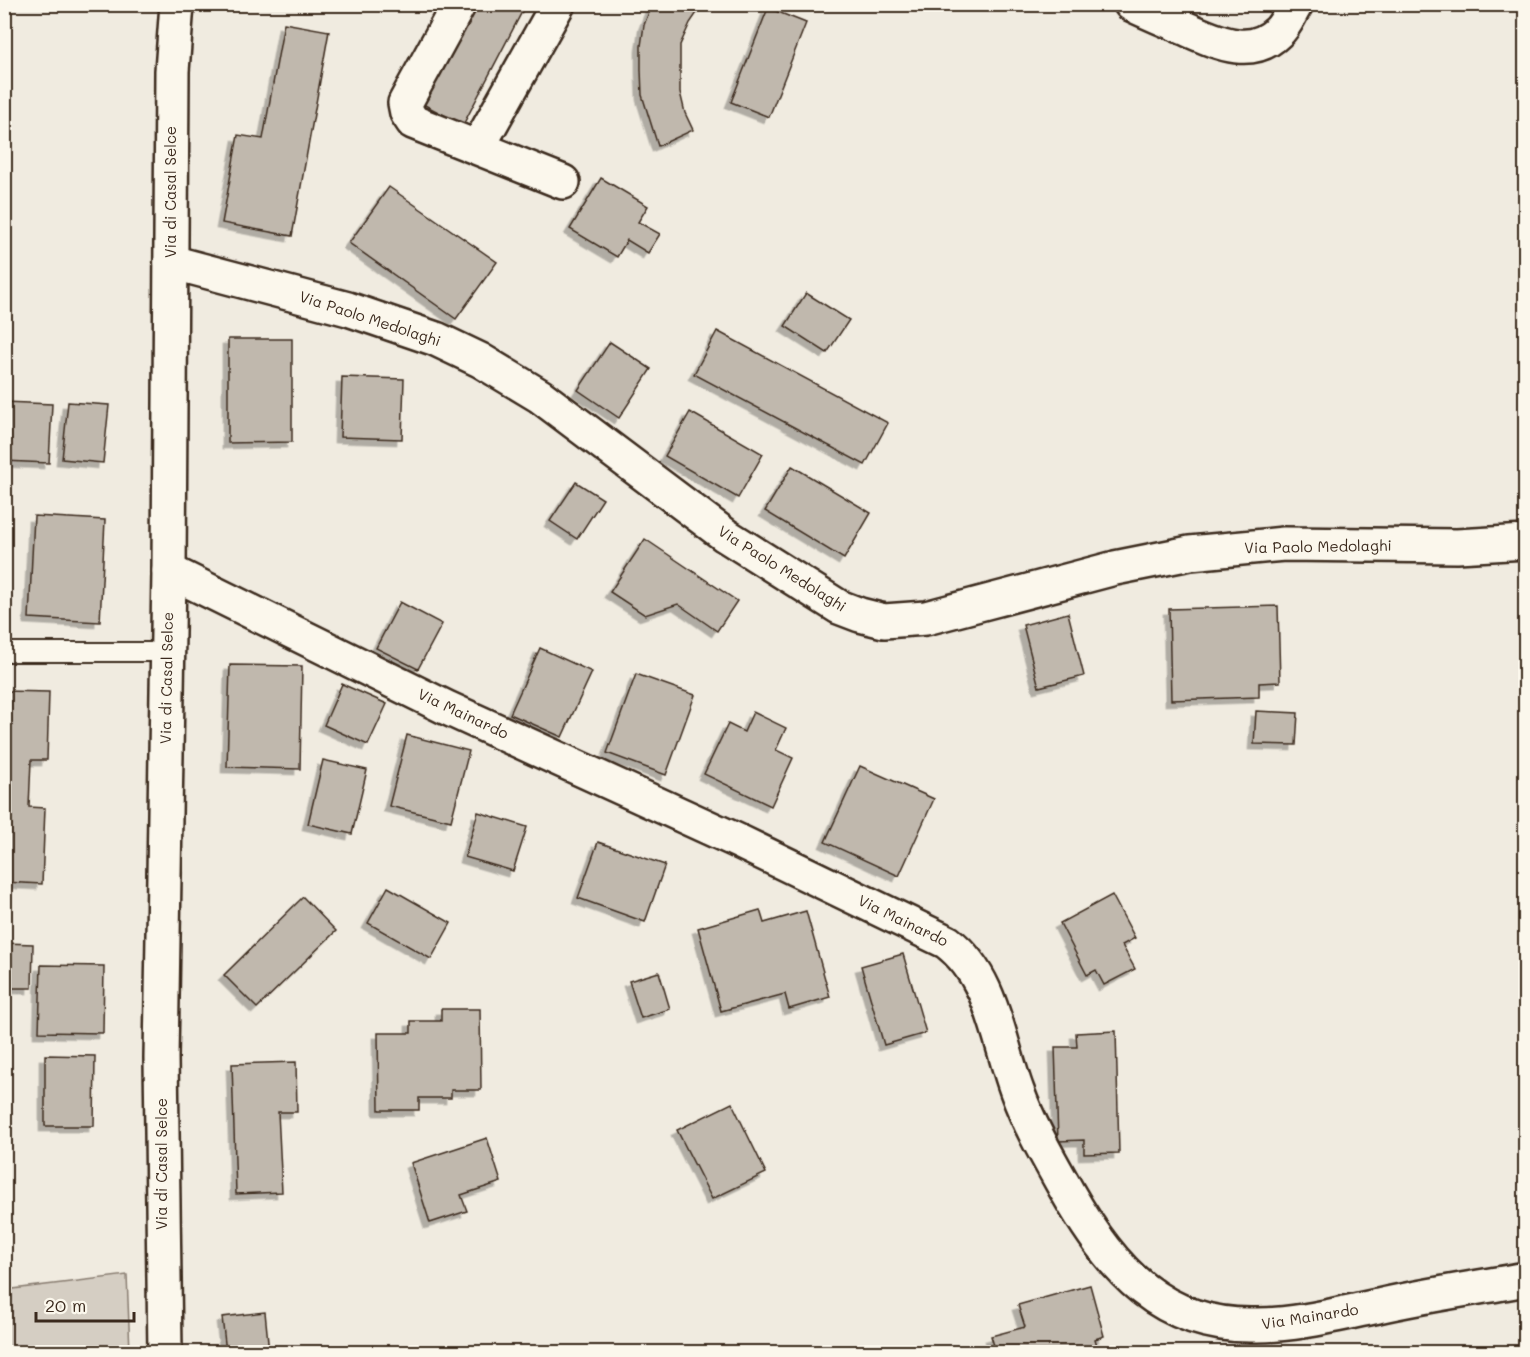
<svg xmlns="http://www.w3.org/2000/svg" width="1530" height="1357" font-family="Mali,sans-serif">
<defs>
<filter id="shadow"><feDropShadow dx="-5.5" dy="5.5" stdDeviation="0" flood-color="#0004"/></filter>
</defs>
<rect width="100%" height="100%" fill="#f0ebe0"/>
<filter id="ink" filterUnits="userSpaceOnUse"><feTurbulence type="fractalNoise" baseFrequency=".0167" numOctaves="2"/><feDisplacementMap in="SourceGraphic" scale="12" xChannelSelector="R" yChannelSelector="G"/><feConvolveMatrix kernelMatrix="1 2 1 2 8 2 1 2 1" color-interpolation-filters="sRGB"/></filter>
<g filter="url(#ink)">
<polygon fill="#d5cec3" stroke="#887c70" stroke-width="1.5" points="127,1275 130,1352 5,1352 5,1290"/>
<g fill="#c0b8ad" stroke="#3b2a1e" stroke-width="1.5" filter="url(#shadow)">
<polygon points="470,4 526,4 463,125 419,102"/>
<polygon points="652,4 703,4 690,23 680,45 680,92 685,113 693,130 658,146 642,95 641,70 641,46 644,25"/>
<polygon points="768,8 806,23 769,117 731,102"/>
<polygon points="284,23 329,31 292,236 222,223 238,135 263,139"/>
<polygon points="601,178 648,206 638,222 660,234 648,253 627,240 617,257 570,229"/>
<polygon points="389,187 497,262 456,319 349,243"/>
<polygon points="806,293 849,320 827,353 785,326"/>
<polygon points="717,331 888,423 865,465 694,374"/>
<polygon points="228,339 292,339 292,442 228,443"/>
<polygon points="610,342 651,369 619,418 578,390"/>
<polygon points="342,377 404,379 402,439 340,437"/>
<polygon points="4,402 52,404 49,463 4,461"/>
<polygon points="68,402 109,405 103,463 62,459"/>
<polygon points="690,412 763,454 738,498 665,456"/>
<polygon points="792,466 871,513 844,559 765,511"/>
<polygon points="576,482 603,499 577,539 550,521"/>
<polygon points="34,516 105,520 100,622 29,618"/>
<polygon points="645,539 737,601 717,631 678,604 645,615 610,592"/>
<polygon points="400,602 442,624 418,669 376,648"/>
<polygon points="1278,606 1280,682 1259,683 1259,697 1171,700 1169,609"/>
<polygon points="1068,613 1084,676 1039,687 1023,625"/>
<polygon points="540,648 592,672 562,737 510,714"/>
<polygon points="230,665 302,666 300,769 227,767"/>
<polygon points="636,674 695,695 666,775 607,753"/>
<polygon points="342,684 387,704 368,745 324,725"/>
<polygon points="4,691 49,692 47,760 31,760 29,807 45,808 42,884 4,882"/>
<polygon points="1256,711 1298,713 1296,745 1254,744"/>
<polygon points="753,712 786,728 776,750 793,758 771,806 704,774 728,724 744,732"/>
<polygon points="407,735 469,751 451,821 389,806"/>
<polygon points="323,760 367,770 352,834 308,824"/>
<polygon points="860,766 934,799 899,876 825,842"/>
<polygon points="478,812 527,827 513,871 465,857"/>
<polygon points="598,842 665,865 645,922 578,898"/>
<polygon points="388,887 451,923 431,959 368,923"/>
<polygon points="1112,895 1135,938 1122,945 1135,969 1104,985 1096,970 1087,975 1060,923"/>
<polygon points="303,897 336,931 257,1008 224,975"/>
<polygon points="760,910 764,923 806,911 830,997 789,1009 785,994 721,1011 698,928"/>
<polygon points="4,943 33,944 32,988 4,988"/>
<polygon points="903,954 926,1033 884,1045 861,966"/>
<polygon points="41,965 104,966 103,1033 39,1032"/>
<polygon points="659,972 670,1009 641,1018 629,981"/>
<polygon points="441,1009 480,1009 481,1090 451,1090 451,1098 419,1098 419,1110 379,1110 378,1033 411,1033 411,1021 441,1021"/>
<polygon points="1116,1031 1119,1153 1084,1154 1084,1140 1058,1141 1055,1047 1077,1047 1076,1033"/>
<polygon points="45,1055 95,1056 94,1126 45,1126"/>
<polygon points="296,1062 297,1112 278,1112 282,1192 236,1194 232,1064"/>
<polygon points="732,1103 766,1173 712,1199 677,1130"/>
<polygon points="487,1138 501,1182 461,1195 467,1211 430,1223 411,1163"/>
<polygon points="1090,1285 1104,1336 1095,1339 1099,1352 996,1352 991,1336 1025,1327 1018,1305"/>
<polygon points="265,1312 269,1352 226,1352 222,1317"/>
</g>
<g fill="none" stroke-linecap="round" stroke-linejoin="round">
<g stroke="#3b2a1e" stroke-width="22">
<polyline id="lane" points="4,652 168,652"/>
</g>
<g stroke="#3b2a1e" stroke-width="38">
<g id="street">
<polyline points="459,4 405,103 407,113 413,122 563,182"/>
<path d="M1131 4C1150 13 1169 21 1187 29 1217 42 1251 59 1278 32 1286 25 1290 13 1296 4"/>
<polyline points="478,147 558,4"/>
<polyline points="171,262 348,309 436,339 480,360 540,396 725,535 839,607 860,615 884,621 926,618 1115,568 1190,553 1284,544 1457,546 1526,542"/>
<path d="M169 571 447 708 738 841 947 942C993 977 998 1040 1017 1091 1030 1127 1049 1159 1068 1193 1111 1269 1162 1328 1257 1325 1298 1325 1338 1314 1378 1306 1427 1295 1476 1288 1526 1279"/>
</g>
</g>
<g stroke="#3b2a1e" stroke-width="38">
<polyline id="secondary" points="165,1352 161,1058 169,571 172,71 177,4"/>
</g>
<use href="#lane" stroke="#fbf7ec" stroke-width="18"/>
<use href="#street" stroke="#fbf7ec" stroke-width="33"/>
<use href="#secondary" stroke="#fbf7ec" stroke-width="33"/>
</g>
</g>
<g text-anchor="middle" stroke-width="6" stroke-linejoin="round" paint-order="stroke">
<g font-size="15" fill="#3b2a1e" stroke="#fbf7ec">
<text transform="translate(171 192) rotate(-90)" y="5">Via di Casal Selce</text>
<text transform="translate(370 319) rotate(18)" y="5">Via Paolo Medolaghi</text>
<text transform="translate(1318 547) rotate(-1)" y="5">Via Paolo Medolaghi</text>
<text transform="translate(782 569) rotate(32)" y="5">Via Paolo Medolaghi</text>
<text transform="translate(167 678) rotate(-89)" y="5">Via di Casal Selce</text>
<text transform="translate(463 714) rotate(25)" y="5">Via Mainardo</text>
<text transform="translate(903 921) rotate(26)" y="5">Via Mainardo</text>
<text transform="translate(162 1164) rotate(-90)" y="5">Via di Casal Selce</text>
<text transform="translate(1310 1317) rotate(-9)" y="5">Via Mainardo</text>
</g>
</g>
<rect width="1530" height="1357" fill="none" stroke="#fbf7ec" stroke-width="24"/>
<rect x="12" y="12" width="1506" height="1333" fill="none" stroke="#3b2a1e" stroke-width="2" filter="url(#ink)"/>
<path d="M36 1312v9h98v-9" fill="none" stroke="#3b2a1e" stroke-width="3"/>
<text x="45" y="1312" font-size="18" fill="#3b2a1e" stroke="#fbf7ec" stroke-width="4.5" paint-order="stroke">20 m</text>
</svg>
